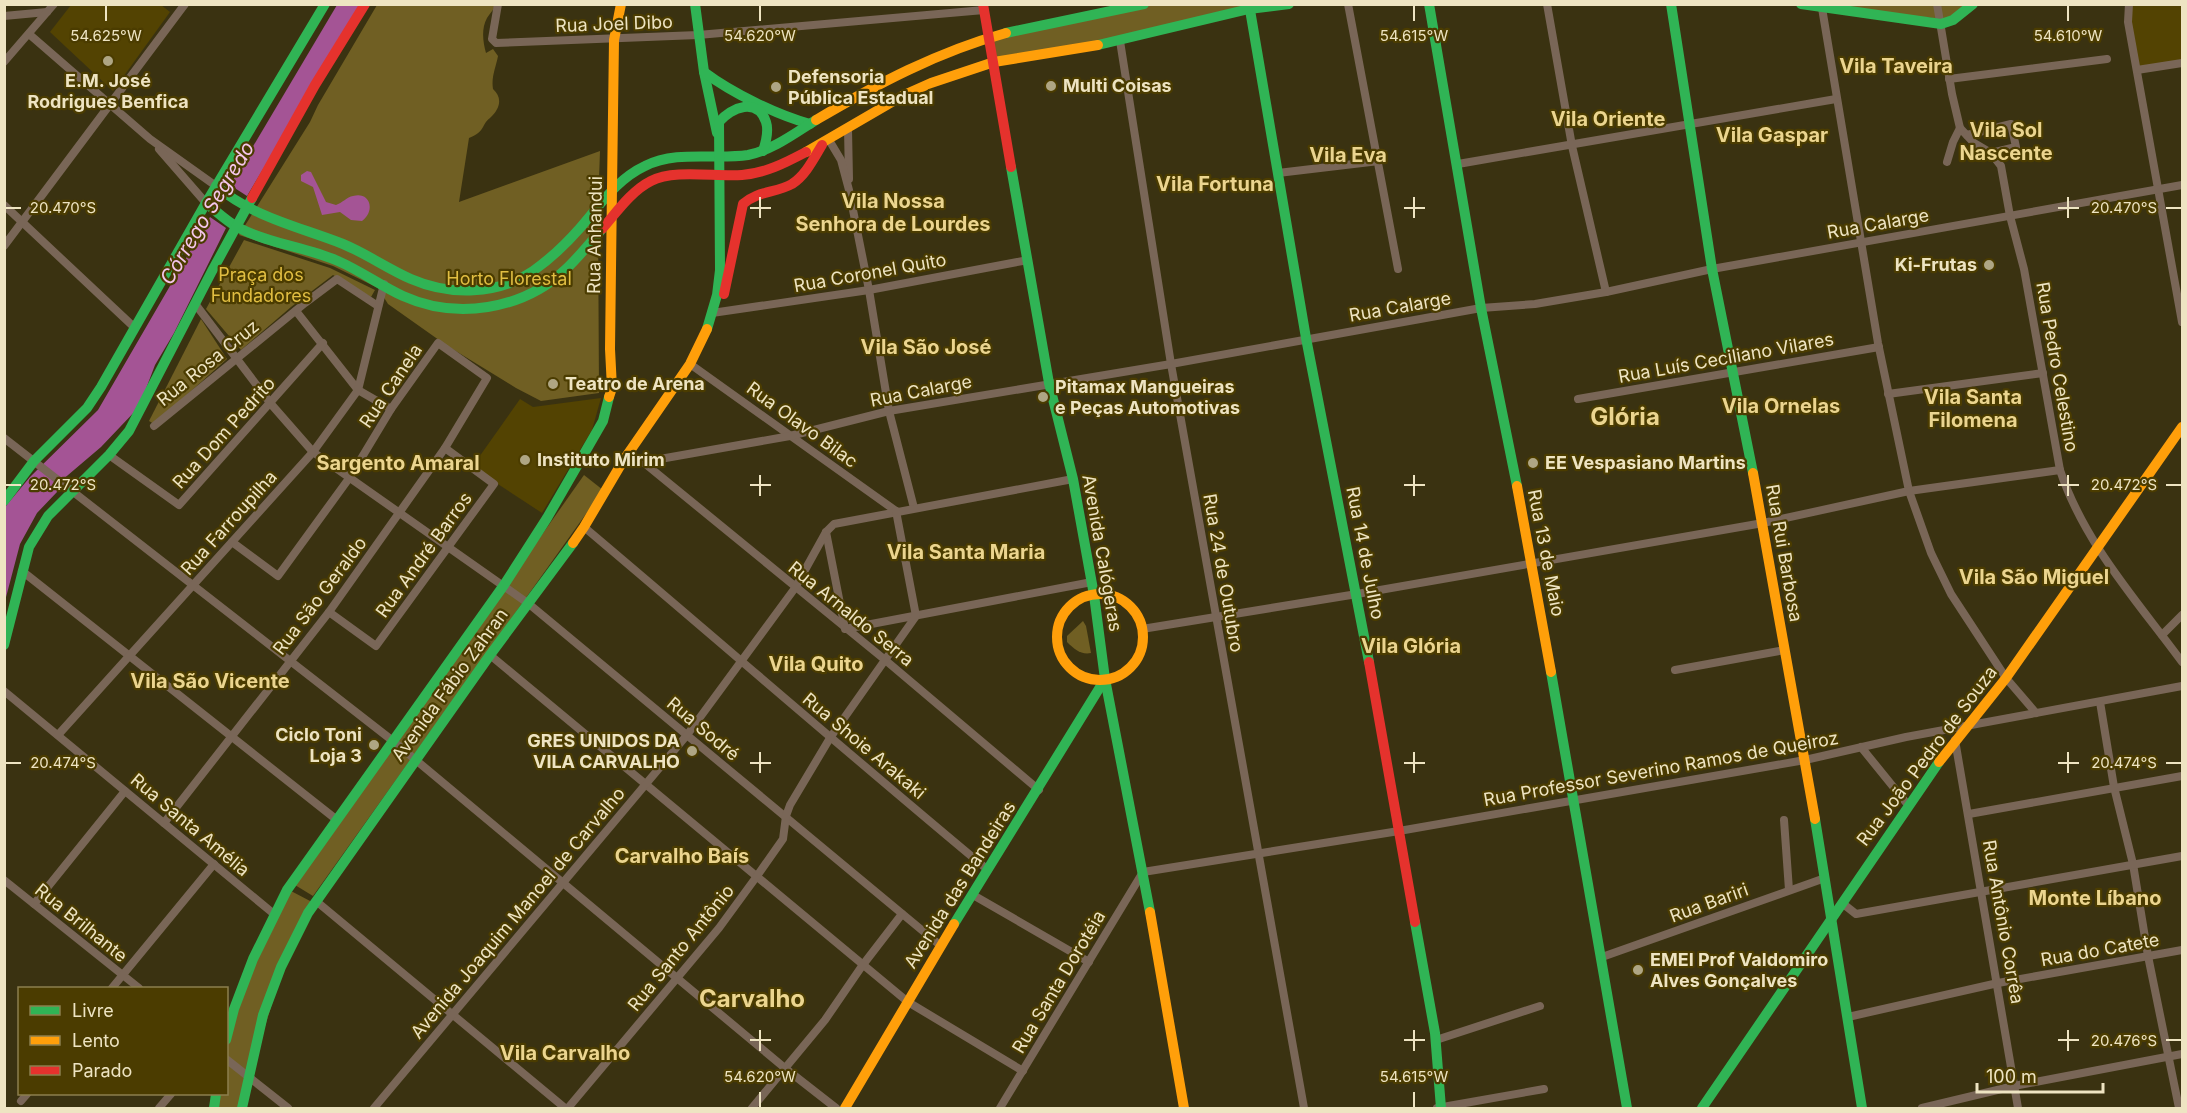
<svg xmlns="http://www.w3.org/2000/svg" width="2187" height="1113" font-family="Inter,sans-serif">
<rect width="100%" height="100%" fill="#3a3211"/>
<g fill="#534302">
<polygon points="71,5 161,5 170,12 113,91 50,32"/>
<polygon points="2129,5 2182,5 2182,63 2137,70"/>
<polygon points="601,398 592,430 542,513 472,467 520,399 533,407"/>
</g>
<g fill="#705f23">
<path d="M377 5H495C493 11 491 12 487 18 481 29 483 42 486 53L493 49 498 56C496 67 491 77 493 89 503 98 500 109 490 118 481 125 486 131 469 138L459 202 600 151 598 208 599 393 541 401 516 388 446 345 388 304 378 288 333 266 239 235 310 122 318 105Z"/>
<polygon points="1144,5 1289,5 994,62 990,37"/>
<polygon points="1801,5 1973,5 1953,20"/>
<polygon points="244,240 330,268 375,290 371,297 333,275 291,307 241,350 206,309"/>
<polygon points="201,319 227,359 154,424 149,421"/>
<polygon points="584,475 603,490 313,896 295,885"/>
<path d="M1083 621 1086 626 1091 653C1081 655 1074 649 1067 642V636Z"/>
<path d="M291 891 312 902 294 932 240 1108H216L218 1094H226C227 1078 224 1061 227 1047 237 991 266 941 291 891Z"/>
</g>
<g fill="#a45495">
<polygon points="337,5 362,5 247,196 230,185"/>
<path d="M307 171 311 172 326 202 336 205C342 203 347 197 353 196 370 191 376 211 362 221L351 220 340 212 322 215 313 187 301 181V175Z"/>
<polygon points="210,217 226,228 174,333 155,365 139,407 101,447 61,481 57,492 37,513 20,544 5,601 5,507 30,477 98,410"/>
</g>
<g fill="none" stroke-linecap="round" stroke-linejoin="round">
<g stroke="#796657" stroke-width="8">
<polyline points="498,4 492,39 496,43 698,35 984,10"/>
<polyline points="1348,4 1398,269"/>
<polyline points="1547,4 1572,146 1606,292"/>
<path d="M1937 4 1952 94 1960 128 1974 143 1991 153 2001 166 2010 216 2024 269 2060 470C2084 543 2138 602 2182 662"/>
<polyline points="2129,4 2128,22 2182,322"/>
<polyline points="1822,8 1878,343 1909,491 1931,553 1951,594 2006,678 2036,713"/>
<polyline points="4,16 47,12"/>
<polyline points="29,34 150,139 216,186"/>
<polyline points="1120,41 1171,364 1304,1108"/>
<polyline points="4,62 54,4"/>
<polyline points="2137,70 2182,63"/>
<polyline points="1949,79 2107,59"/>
<polyline points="848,129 849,179"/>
<polyline points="1967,135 2011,124 2016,147 1991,153"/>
<polyline points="829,140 841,160 849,190 869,290 889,411 914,508"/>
<polyline points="159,149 206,203"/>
<polyline points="1947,162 1953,142 1960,128"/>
<polyline points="1458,164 1836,99"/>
<polyline points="1278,173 1379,161"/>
<polyline points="4,205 135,328"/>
<polyline points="4,246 185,4"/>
<polyline points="196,305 271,404 313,452 529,604 941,946"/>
<polyline points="296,311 358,390 391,409"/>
<polyline points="712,313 869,290 1028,260"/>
<polyline points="690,364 896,511"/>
<polyline points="1888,394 2043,373"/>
<polyline points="1578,399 1879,347"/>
<polyline points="154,426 305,303 337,279 378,306"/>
<polyline points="4,438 393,741 786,1069 836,1108"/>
<polyline points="109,455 179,505 323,343"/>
<polyline points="623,461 643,462 790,436 889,411 1171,364 1481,308 1535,304 1606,292 1712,269 2182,185"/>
<polyline points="643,462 884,659 1039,790"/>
<path d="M584 527C719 641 852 757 988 870"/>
<polyline points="826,532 845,629 1092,582"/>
<polyline points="22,571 337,820"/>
<polyline points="329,612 376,646 494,484 445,448"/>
<polyline points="1142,629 1357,594 1763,523 1909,491 2060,470"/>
<polyline points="2162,635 2182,615"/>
<polyline points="490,655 908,1002 1023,1071"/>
<polyline points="1675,670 1785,650"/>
<polyline points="4,691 274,914"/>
<polyline points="2100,702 2114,787 2133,864 2148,956 2179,1108"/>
<polyline points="58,735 313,452 358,390 384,284"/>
<polyline points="1955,740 2018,1108"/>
<polyline points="1861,747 1908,805"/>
<polyline points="1969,814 2182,776"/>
<polyline points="1784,820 1789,890"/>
<polyline points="164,823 329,612 445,448 487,378 438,343 391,409 350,477 278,576 232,542"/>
<polyline points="4,880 139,988"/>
<polyline points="973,895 1089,962"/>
<polyline points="316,901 565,1108"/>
<polyline points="1842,903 1856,914 2182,856"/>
<polyline points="34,904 125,791"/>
<polyline points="1602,957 1825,878"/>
<polyline points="112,988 214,864"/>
<polyline points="1848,1017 1998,983 2182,950"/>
<polyline points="1436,1040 1540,1006"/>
<polyline points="226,1059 288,1108"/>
<polyline points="21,1101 27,1094"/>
<polyline points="159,1108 171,1094"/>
<polyline points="374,1108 687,735 795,588 826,532 834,524 1073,479"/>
<polyline points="568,1108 719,928 757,876 783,839 786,816 790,805 830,738 916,616 896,511"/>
<polyline points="752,1108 825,1020 862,966 902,914"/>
<polyline points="1000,1108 1143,872 1399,831 1805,760 1906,737 2182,686"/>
<polyline points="1437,1108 1544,1089"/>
<polyline points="1922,1108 2014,1086 2182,1054"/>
</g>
<g stroke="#30b455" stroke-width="10">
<polyline points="695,4 704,72 717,133"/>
<polyline points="1249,4 1306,338 1369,662"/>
<polyline points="1429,4 1481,308 1517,486"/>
<polyline points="1671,4 1712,269 1753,473"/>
<polyline points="1801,4 1941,24 1953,20 1973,4"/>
<polyline points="1006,33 1144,4"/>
<polyline points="1098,45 1249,9 1289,4"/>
<path d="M704 72C732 93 777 115 810 124"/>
<polyline points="1011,167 1049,383 1073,479 1094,595 1105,679 1150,912"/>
<path d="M216 186C255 218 297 226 343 244 367 254 388 269 411 279 450 296 498 295 533 271 550 259 566 244 580 228 600 205 617 179 645 166 677 150 714 160 748 155 773 150 795 133 816 120"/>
<path d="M206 203C216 211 227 222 239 228 270 244 306 247 338 261 361 271 381 286 403 296 456 320 522 310 565 270 578 258 590 243 602 229"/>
<path d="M707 329 717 295 720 270 719 122C731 107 758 97 766 122 769 131 766 142 763 151"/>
<polyline points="4,501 34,461 87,408 101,387 206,203 325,4"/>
<polyline points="4,645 29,547 48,516 109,455 129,431 212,271 252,198"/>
<polyline points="1551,672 1627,1108"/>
<polyline points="1815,819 1862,1108"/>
<polyline points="1415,922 1435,1033 1441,1108"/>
<polyline points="954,924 1105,679"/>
<polyline points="226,1040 234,1009 253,959 287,890 504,585 547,518 603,421 609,397"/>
<polyline points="214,1108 216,1094"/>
<polyline points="242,1108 263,1015 281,967 308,913 490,655 573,543"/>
<polyline points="1702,1108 1939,762"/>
</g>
<g stroke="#ff9f0a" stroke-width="10">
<path d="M816 120C877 84 937 52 1006 33"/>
<polyline points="806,152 904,95 931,83 994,62 1098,45"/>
<polyline points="612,188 614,40 621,4"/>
<polyline points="609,397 612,388 610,349 612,188"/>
<polyline points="1753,473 1815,819"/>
<polyline points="1517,486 1551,672"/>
<polyline points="573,543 584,527 623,461 690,364 707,329"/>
<circle cx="1100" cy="637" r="43"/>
<polyline points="1939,762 2006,678 2182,427"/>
<polyline points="1150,912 1184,1108"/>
<polyline points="845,1108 954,924"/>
</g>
<g stroke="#e5322d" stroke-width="10">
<polyline points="983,4 1011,167"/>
<polyline points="252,198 315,85 365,4"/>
<path d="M602 229C616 213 631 191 651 181 674 169 715 177 742 175 766 173 785 163 806 152"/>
<path d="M724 294 743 204C757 191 776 193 792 184 806 175 814 158 822 145"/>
<polyline points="1369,662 1415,922"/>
</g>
</g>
<path fill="none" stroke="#eee4c2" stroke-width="2" d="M106 6V21M760 6V21M1414 6V21M2068 6V21M760 197V218M1414 197V218M2068 197V218M6 208H21M750 208H771M1404 208H1425M2058 208H2079M2166 208H2181M760 475V496M1414 475V496M2068 475V496M6 485H21M750 485H771M1404 485H1425M2058 485H2079M2166 485H2181M760 752V773M1414 752V773M2068 752V773M6 763H21M750 763H771M1404 763H1425M2058 763H2079M2166 763H2181M760 1030V1051M1414 1030V1051M2068 1030V1051M750 1040H771M1404 1040H1425M2058 1040H2079M2166 1040H2181M760 1092V1107M1414 1092V1107"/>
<g fill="#afa684" stroke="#4b3c00" stroke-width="2">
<circle cx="108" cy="61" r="6"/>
<circle cx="1051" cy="86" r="6"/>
<circle cx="776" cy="87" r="6"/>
<circle cx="1989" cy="265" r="6"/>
<circle cx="553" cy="384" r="6"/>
<circle cx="1043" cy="397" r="6"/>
<circle cx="525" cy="460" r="6"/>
<circle cx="1533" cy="463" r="6"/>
<circle cx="374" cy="745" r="6"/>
<circle cx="692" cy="751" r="6"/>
<circle cx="1638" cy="970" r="6"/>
</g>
<g text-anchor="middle" stroke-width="4.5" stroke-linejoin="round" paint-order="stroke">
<g font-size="18" fill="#eee4c2" stroke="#4b3c00">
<text transform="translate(614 24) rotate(-2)" y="6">Rua Joel Dibo</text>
<text transform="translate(1878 224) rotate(-10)" y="6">Rua Calarge</text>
<text transform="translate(595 235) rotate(-89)" y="6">Rua Anhandui</text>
<text transform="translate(870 273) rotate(-10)" y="6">Rua Coronel Quito</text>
<text transform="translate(1400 307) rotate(-10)" y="6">Rua Calarge</text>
<text transform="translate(1726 358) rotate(-10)" y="6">Rua Luís Ceciliano Vilares</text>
<text transform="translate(208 363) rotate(-39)" y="6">Rua Rosa Cruz</text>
<text transform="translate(2057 367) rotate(80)" y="6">Rua Pedro Celestino</text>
<text transform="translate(391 386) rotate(-56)" y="6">Rua Canela</text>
<text transform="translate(921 391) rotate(-11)" y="6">Rua Calarge</text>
<text transform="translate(802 425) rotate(36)" y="6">Rua Olavo Bilac</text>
<text transform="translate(224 433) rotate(-48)" y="6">Rua Dom Pedrito</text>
<text transform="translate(229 523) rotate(-48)" y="6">Rua Farroupilha</text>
<text transform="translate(1102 553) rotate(80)" y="6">Avenida Calógeras</text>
<text transform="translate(1365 553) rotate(79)" y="6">Rua 14 de Julho</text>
<text transform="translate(1546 553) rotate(79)" y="6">Rua 13 de Maio</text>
<text transform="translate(1784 553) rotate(80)" y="6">Rua Rui Barbosa</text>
<text transform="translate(424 555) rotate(-54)" y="6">Rua André Barros</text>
<text transform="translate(1223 573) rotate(80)" y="6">Rua 24 de Outubro</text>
<text transform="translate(320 596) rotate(-53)" y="6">Rua São Geraldo</text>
<text transform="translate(851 614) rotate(39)" y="6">Rua Arnaldo Serra</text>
<text transform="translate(450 685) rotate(-54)" y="6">Avenida Fábio Zahran</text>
<text transform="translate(703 729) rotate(40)" y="6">Rua Sodré</text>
<text transform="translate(864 746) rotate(40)" y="6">Rua Shoie Arakaki</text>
<text transform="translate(1927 756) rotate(-53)" y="6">Rua João Pedro de Souza</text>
<text transform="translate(1661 769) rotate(-10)" y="6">Rua Professor Severino Ramos de Queiroz</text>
<text transform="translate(190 825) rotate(40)" y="6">Rua Santa Amélia</text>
<text transform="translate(960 885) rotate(-58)" y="6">Avenida das Bandeiras</text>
<text transform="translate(1709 903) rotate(-20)" y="6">Rua Bariri</text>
<text transform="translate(518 913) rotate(-50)" y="6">Avenida Joaquim Manoel de Carvalho</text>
<text transform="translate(2003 922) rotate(80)" y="6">Rua Antônio Corrêa</text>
<text transform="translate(81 923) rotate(39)" y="6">Rua Brilhante</text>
<text transform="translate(681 948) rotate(-51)" y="6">Rua Santo Antônio</text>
<text transform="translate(2100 950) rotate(-10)" y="6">Rua do Catete</text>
<text transform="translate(1059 982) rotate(-59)" y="6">Rua Santa Dorotéia</text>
</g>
<g font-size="18" font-weight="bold" fill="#eee4c2" stroke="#4b3c00" text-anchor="start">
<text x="788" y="83">Defensoria<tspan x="788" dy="21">Pública Estadual</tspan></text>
<text x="108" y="87" text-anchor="middle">E.M. José<tspan x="108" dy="21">Rodrigues Benfica</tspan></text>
<text x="1063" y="92">Multi Coisas</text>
<text x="1977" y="271" text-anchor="end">Ki-Frutas</text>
<text x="565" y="390">Teatro de Arena</text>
<text x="1055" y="393">Pitamax Mangueiras<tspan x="1055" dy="21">e Peças Automotivas</tspan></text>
<text x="537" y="466">Instituto Mirim</text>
<text x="1545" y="469">EE Vespasiano Martins</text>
<text x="362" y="741" text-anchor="end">Ciclo Toni<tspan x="362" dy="21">Loja 3</tspan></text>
<text x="680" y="747" text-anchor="end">GRES UNIDOS DA<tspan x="680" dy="21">VILA CARVALHO</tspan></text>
<text x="1650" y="966">EMEI Prof Valdomiro<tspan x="1650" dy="21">Alves Gonçalves</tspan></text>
</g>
<g font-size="18" fill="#e1be42" stroke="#4b3c00">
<text x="261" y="281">Praça dos<tspan x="261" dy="21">Fundadores</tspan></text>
<text x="509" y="285">Horto Florestal</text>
</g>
<g font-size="20" font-weight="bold" fill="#ebd58f" stroke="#4b3c00">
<text x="1896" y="73">Vila Taveira</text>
<text x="1608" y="126">Vila Oriente</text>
<text x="2006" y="137">Vila Sol<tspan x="2006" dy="23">Nascente</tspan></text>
<text x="1772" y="142">Vila Gaspar</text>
<text x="1348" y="162">Vila Eva</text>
<text x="1215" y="191">Vila Fortuna</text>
<text x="893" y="208">Vila Nossa<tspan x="893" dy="23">Senhora de Lourdes</tspan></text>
<text x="926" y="354">Vila São José</text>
<text x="1973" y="404">Vila Santa<tspan x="1973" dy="23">Filomena</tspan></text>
<text x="1781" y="413">Vila Ornelas</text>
<text x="398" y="470">Sargento Amaral</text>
<text x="966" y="559">Vila Santa Maria</text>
<text x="2034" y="584">Vila São Miguel</text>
<text x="1411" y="653">Vila Glória</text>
<text x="816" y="671">Vila Quito</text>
<text x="210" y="688">Vila São Vicente</text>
<text x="682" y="863">Carvalho Baís</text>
<text x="2095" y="905">Monte Líbano</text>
<text x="565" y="1060">Vila Carvalho</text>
</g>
<g font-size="20" font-style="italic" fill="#f5c6ec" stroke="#4b3c00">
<text transform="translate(207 213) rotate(-59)" y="7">Córrego Segredo</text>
</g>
<g font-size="24" font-weight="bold" fill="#ebd58f" stroke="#4b3c00">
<text x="1625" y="425">Glória</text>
<text x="752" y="1007">Carvalho</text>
</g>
</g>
<g font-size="15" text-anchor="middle" fill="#eee4c2" stroke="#4b3c00" stroke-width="4.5" stroke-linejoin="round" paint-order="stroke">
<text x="106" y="41">54.625°W</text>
<text x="760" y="41">54.620°W</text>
<text x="1414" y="41">54.615°W</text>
<text x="2068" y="41">54.610°W</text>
<text x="63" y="213">20.470°S</text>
<text x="2124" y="213">20.470°S</text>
<text x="63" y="490">20.472°S</text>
<text x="2124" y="490">20.472°S</text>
<text x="63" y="768">20.474°S</text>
<text x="2124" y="768">20.474°S</text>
<text x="2124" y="1046">20.476°S</text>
<text x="760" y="1082">54.620°W</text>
<text x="1414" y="1082">54.615°W</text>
</g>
<rect width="2187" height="1113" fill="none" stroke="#eee4c2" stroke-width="12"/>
<rect x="18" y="987" width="210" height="108" fill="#4b3c00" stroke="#8c7f4e" stroke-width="1.5"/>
<rect x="30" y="1006" width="30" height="9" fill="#30b455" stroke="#8c7f4e" stroke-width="1.5"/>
<text x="72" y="1017" font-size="18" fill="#eee4c2">Livre</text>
<rect x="30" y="1036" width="30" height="9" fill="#ff9f0a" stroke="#8c7f4e" stroke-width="1.5"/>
<text x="72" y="1047" font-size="18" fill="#eee4c2">Lento</text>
<rect x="30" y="1066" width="30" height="9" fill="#e5322d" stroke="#8c7f4e" stroke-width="1.5"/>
<text x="72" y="1077" font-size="18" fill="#eee4c2">Parado</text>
<path d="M1977 1083v9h126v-9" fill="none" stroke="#eee4c2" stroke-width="3"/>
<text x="1986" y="1083" font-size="18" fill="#eee4c2" stroke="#4b3c00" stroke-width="4.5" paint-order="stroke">100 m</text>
</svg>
